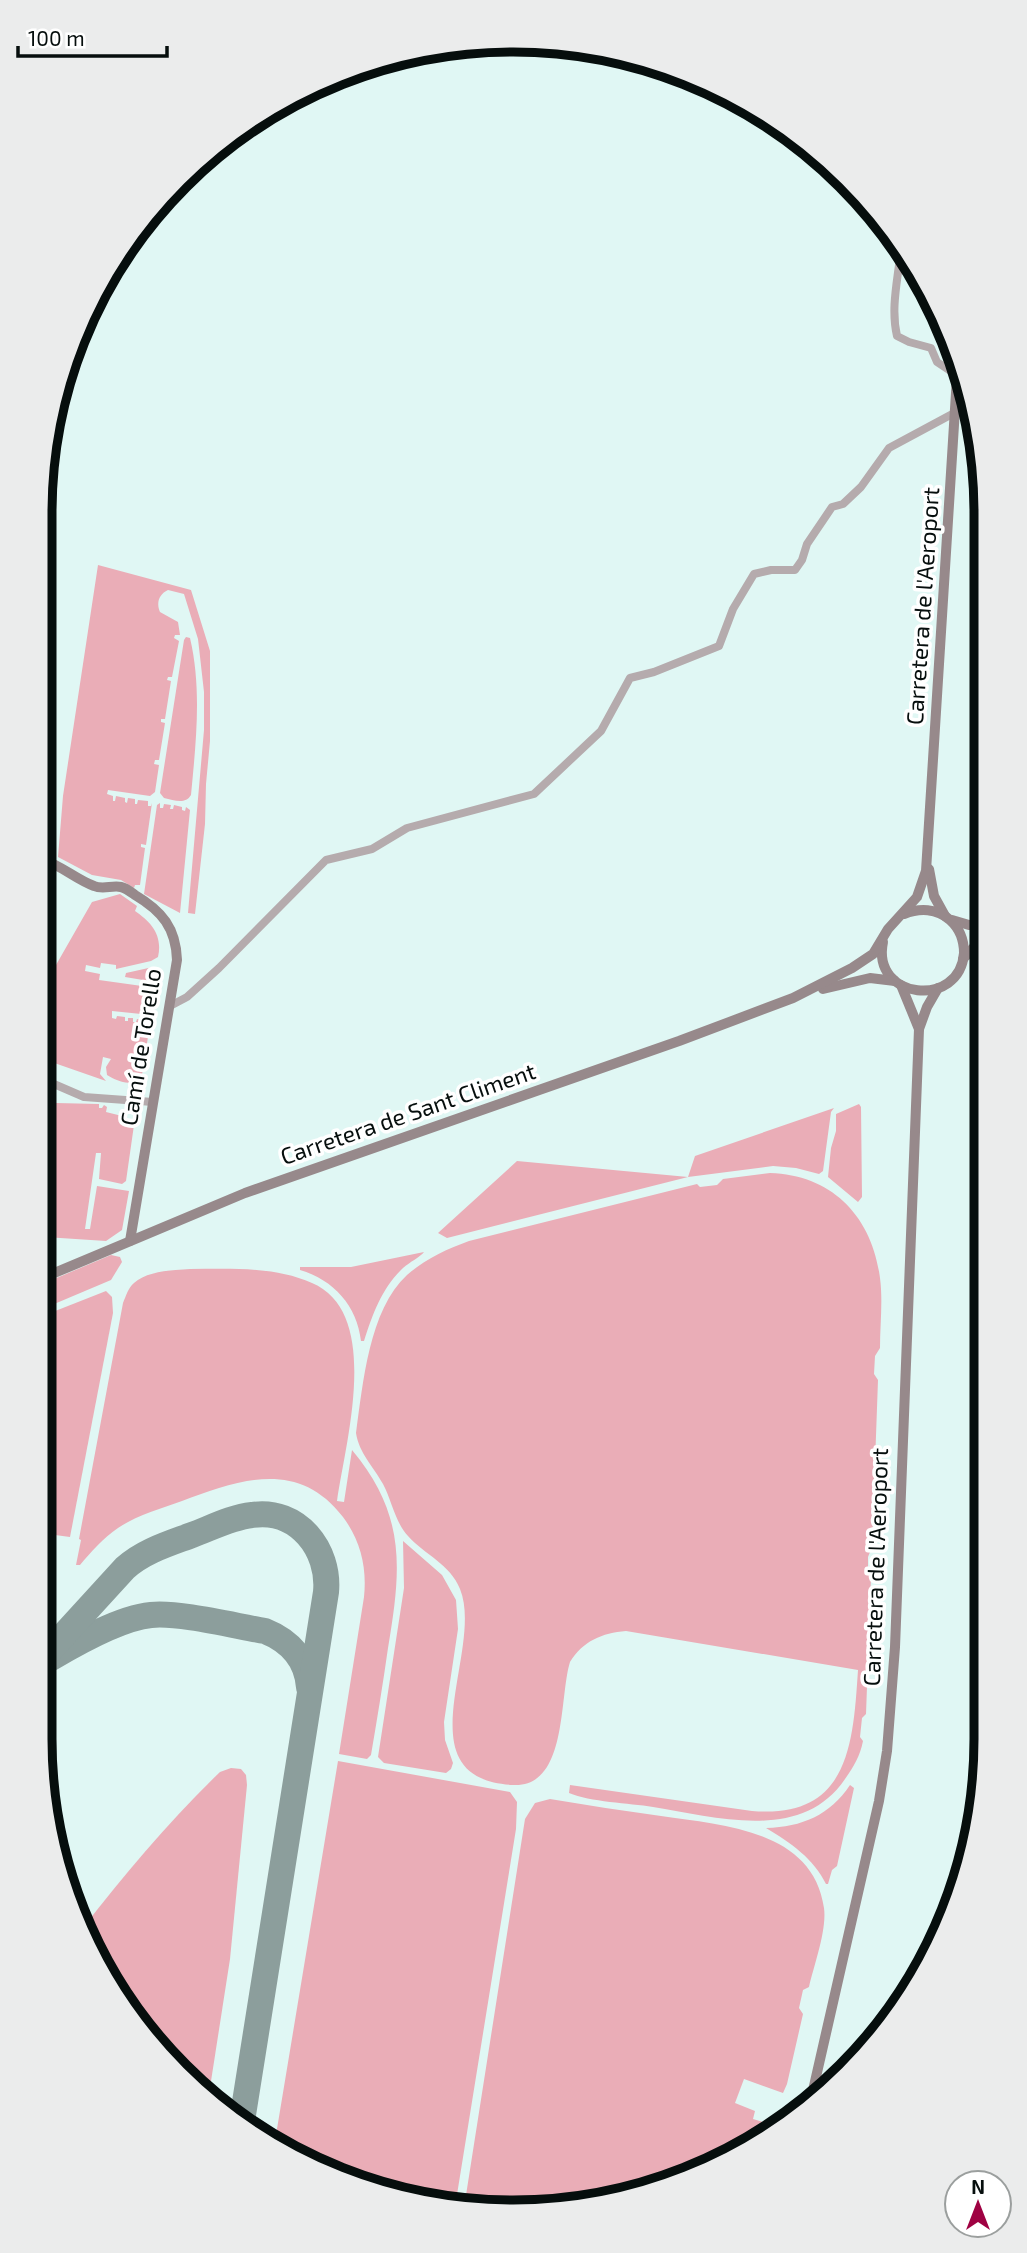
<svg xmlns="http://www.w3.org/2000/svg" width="1027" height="2253" font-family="'Exo 2',sans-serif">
<rect width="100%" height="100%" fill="#e0f7f4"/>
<g fill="#eaadb7">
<path d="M98 565 191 590 210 651V741L206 784 205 824 195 914 188 913 204 730V692L198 639 184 594 168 590C159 594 156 603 160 612L178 622 180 635H175L174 638 179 641 172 677H168L167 680 171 681 165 719H161V722L165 723 159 760H155L154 764 159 765 155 792 150 796 108 790 107 794 113 796V801H115L116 796 125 798V802L127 803 128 798 135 799V804H137L138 800 148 801V806H151L152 803 146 845 141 844V847L145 848 140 885H135L134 888 121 880 92 875 58 857 63 796Z"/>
<path d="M186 637 190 638C202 689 196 742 191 795 185 805 174 800 164 798L160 793 184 640Z"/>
<polygon points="160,803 160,808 163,808 164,804 171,805 170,809 173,809 174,805 182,807 182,810 185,811 186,807 190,810 180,913 144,894 157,805"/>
<path d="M120 894 137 906 135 911C151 922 163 935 158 957L151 961 116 969V965L101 963 100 968 86 965 85 971 100 974 99 980 142 986 143 980 125 977 126 973 153 967 157 971 151 1015 112 1011V1018L116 1019 117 1016 125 1017V1021H128V1018H133V1022H136L137 1019 143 1020V1024L148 1021 150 1024 142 1075C133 1088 119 1082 107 1075L106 1067 111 1059 103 1057 100 1074 106 1081 40 1058V993L92 902Z"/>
<polygon points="56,1103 99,1104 99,1108 102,1108 104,1105 107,1107 106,1112 126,1117 134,1125 126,1181 122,1184 99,1179 101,1153 96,1153 85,1229 90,1229 97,1186 129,1191 122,1230 106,1241 45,1237"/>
<polygon points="859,1104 861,1107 862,1197 858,1202 828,1177 831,1148 836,1131 836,1114"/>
<polygon points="834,1108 831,1112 823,1171 819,1174 796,1168 773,1166 688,1177 447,1238 438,1233 517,1161 688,1177 695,1156"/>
<path d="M770 1173C832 1175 872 1216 880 1278 883 1301 880 1325 880 1348L875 1356 874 1374 878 1380 872 1547 868 1557V1574L871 1577 866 1714 862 1718 860 1737 863 1741C860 1756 854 1766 845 1779 802 1843 716 1817 653 1807 629 1803 590 1802 569 1793L570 1785 752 1811C849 1819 853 1745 858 1670L626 1631C602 1633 583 1641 570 1662 559 1697 568 1788 513 1785 400 1779 485 1650 460 1589 450 1564 425 1555 408 1536 395 1522 392 1501 383 1484 373 1466 359 1453 356 1433 363 1383 369 1310 407 1275 425 1259 447 1249 469 1241L697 1184 700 1187 717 1185 723 1179Z"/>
<path d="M424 1252C420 1257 410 1262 403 1268 382 1288 373 1313 364 1341H361C357 1306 334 1280 300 1270V1267H351Z"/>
<polygon points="111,1255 120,1257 122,1262 111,1280 40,1310 40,1285"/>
<path d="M190 1269C230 1269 274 1266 312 1283 383 1313 345 1444 337 1501L344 1502 352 1450C407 1516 401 1570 388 1648 383 1684 377 1719 371 1755L367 1759 339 1754 364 1597C367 1568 361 1541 343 1517 298 1458 238 1480 182 1501 160 1509 137 1515 118 1528 103 1538 91 1552 80 1565H76L81 1540 79 1539 123 1303C126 1296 128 1288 134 1283 147 1271 173 1270 190 1269Z"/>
<polygon points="106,1291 112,1297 113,1313 70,1537 40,1533 40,1317"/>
<polygon points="403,1541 442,1575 456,1600 458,1629 444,1722 445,1740 453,1763 451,1769 446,1773 384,1763 378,1757 404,1588"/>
<polygon points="338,1761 510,1792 517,1802 516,1829 455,2207 422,2204 351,2177 346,2170 343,2174 274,2147"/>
<path d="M231 1768 241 1769 246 1775 247 1785 230 1959 209 2094 157 2051 103 1976 82 1929C125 1874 169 1821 220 1772Z"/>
<path d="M850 1785 854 1788 837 1866 832 1870 828 1884H826C814 1859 790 1842 766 1828 802 1827 830 1815 850 1785Z"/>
<path d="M550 1799C587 1805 624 1811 661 1816 723 1825 813 1830 824 1908 827 1930 814 1965 809 1987L803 1990 799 2008 803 2014 787 2084 783 2093 744 2079 735 2103 755 2111 753 2119 763 2122 770 2131 750 2150 605 2204 513 2213 464 2208 525 1819 535 1803Z"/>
</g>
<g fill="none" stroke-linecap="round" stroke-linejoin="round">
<g stroke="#8c9e9c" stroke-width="26">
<path d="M51 1658C78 1642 120 1618 151 1615 179 1612 235 1626 265 1631 290 1641 307 1660 309 1687"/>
<path d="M40 1661 125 1568C144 1551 168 1544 192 1535 211 1528 232 1517 252 1515 298 1508 330 1550 326 1592L242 2121"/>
</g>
<g stroke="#b5abad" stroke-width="8">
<path d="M901 246C899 276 890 306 897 336L909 342 931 348 937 362 958 376"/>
<polyline points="170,1006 187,997 219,968 326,860 372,849 407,828 534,794 601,731 630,678 654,672 719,646 733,609 754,574 771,570 795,570 802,560 807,544 832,507 843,504 861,487 889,448 956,412 972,412"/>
<polyline points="40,1078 84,1097 153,1102"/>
</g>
<g stroke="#97898b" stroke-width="10">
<path d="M40 859C60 864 75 879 94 886 103 890 112 885 121 887 126 888 131 892 135 895 162 911 176 928 177 960L130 1241"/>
<polyline points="929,869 934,896 945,916"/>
<polyline points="952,920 969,925 984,924"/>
<path d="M883 942C871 1000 960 1009 964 953 964 940 959 928 950 920 937 908 919 908 904 914"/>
<polyline points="963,959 984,936"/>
<polyline points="901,985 919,1029"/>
<polyline points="823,989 870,978 895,981"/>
<polyline points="40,1279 245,1193 679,1041 793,998 852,968 873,954 888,929 917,897 926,871 958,361"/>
<polyline points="811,2099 879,1801 887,1751 895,1647 919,1029 927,1007 938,988"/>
</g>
</g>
<g text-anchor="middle" stroke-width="7" stroke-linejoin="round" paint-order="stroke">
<g font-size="23" fill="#060e0d" stroke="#fff">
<text transform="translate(923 606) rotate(-86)" y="8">Carretera de l'Aeroport</text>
<text transform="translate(141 1047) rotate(-81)" y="8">Camí de Torello</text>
<text transform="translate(408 1114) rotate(-19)" y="8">Carretera de Sant Climent</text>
<text transform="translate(876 1567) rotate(-88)" y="8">Carretera de l'Aeroport</text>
</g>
</g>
<path d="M0 0H1027V2253H0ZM513 52H513A461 461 0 0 1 974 513V1739A461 461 0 0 1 513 2200H513A461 461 0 0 1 52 1739V513A461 461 0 0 1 513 52Z" fill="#ebecec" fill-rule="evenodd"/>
<path fill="none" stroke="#060e0d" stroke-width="9" d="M513 52H513A461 461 0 0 1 974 513V1739A461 461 0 0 1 513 2200H513A461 461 0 0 1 52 1739V513A461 461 0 0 1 513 52Z"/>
<g transform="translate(978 2204)"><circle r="33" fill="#ffffff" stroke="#9b9f9e" stroke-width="2"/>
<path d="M0-5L12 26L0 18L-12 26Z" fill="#9f0142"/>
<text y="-10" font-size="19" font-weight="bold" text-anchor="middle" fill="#060e0d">N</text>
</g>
<path d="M18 46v10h149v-10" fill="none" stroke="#060e0d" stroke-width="3.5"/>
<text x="28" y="46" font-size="21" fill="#060e0d" stroke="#ffffff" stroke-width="5" paint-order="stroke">100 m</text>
</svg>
